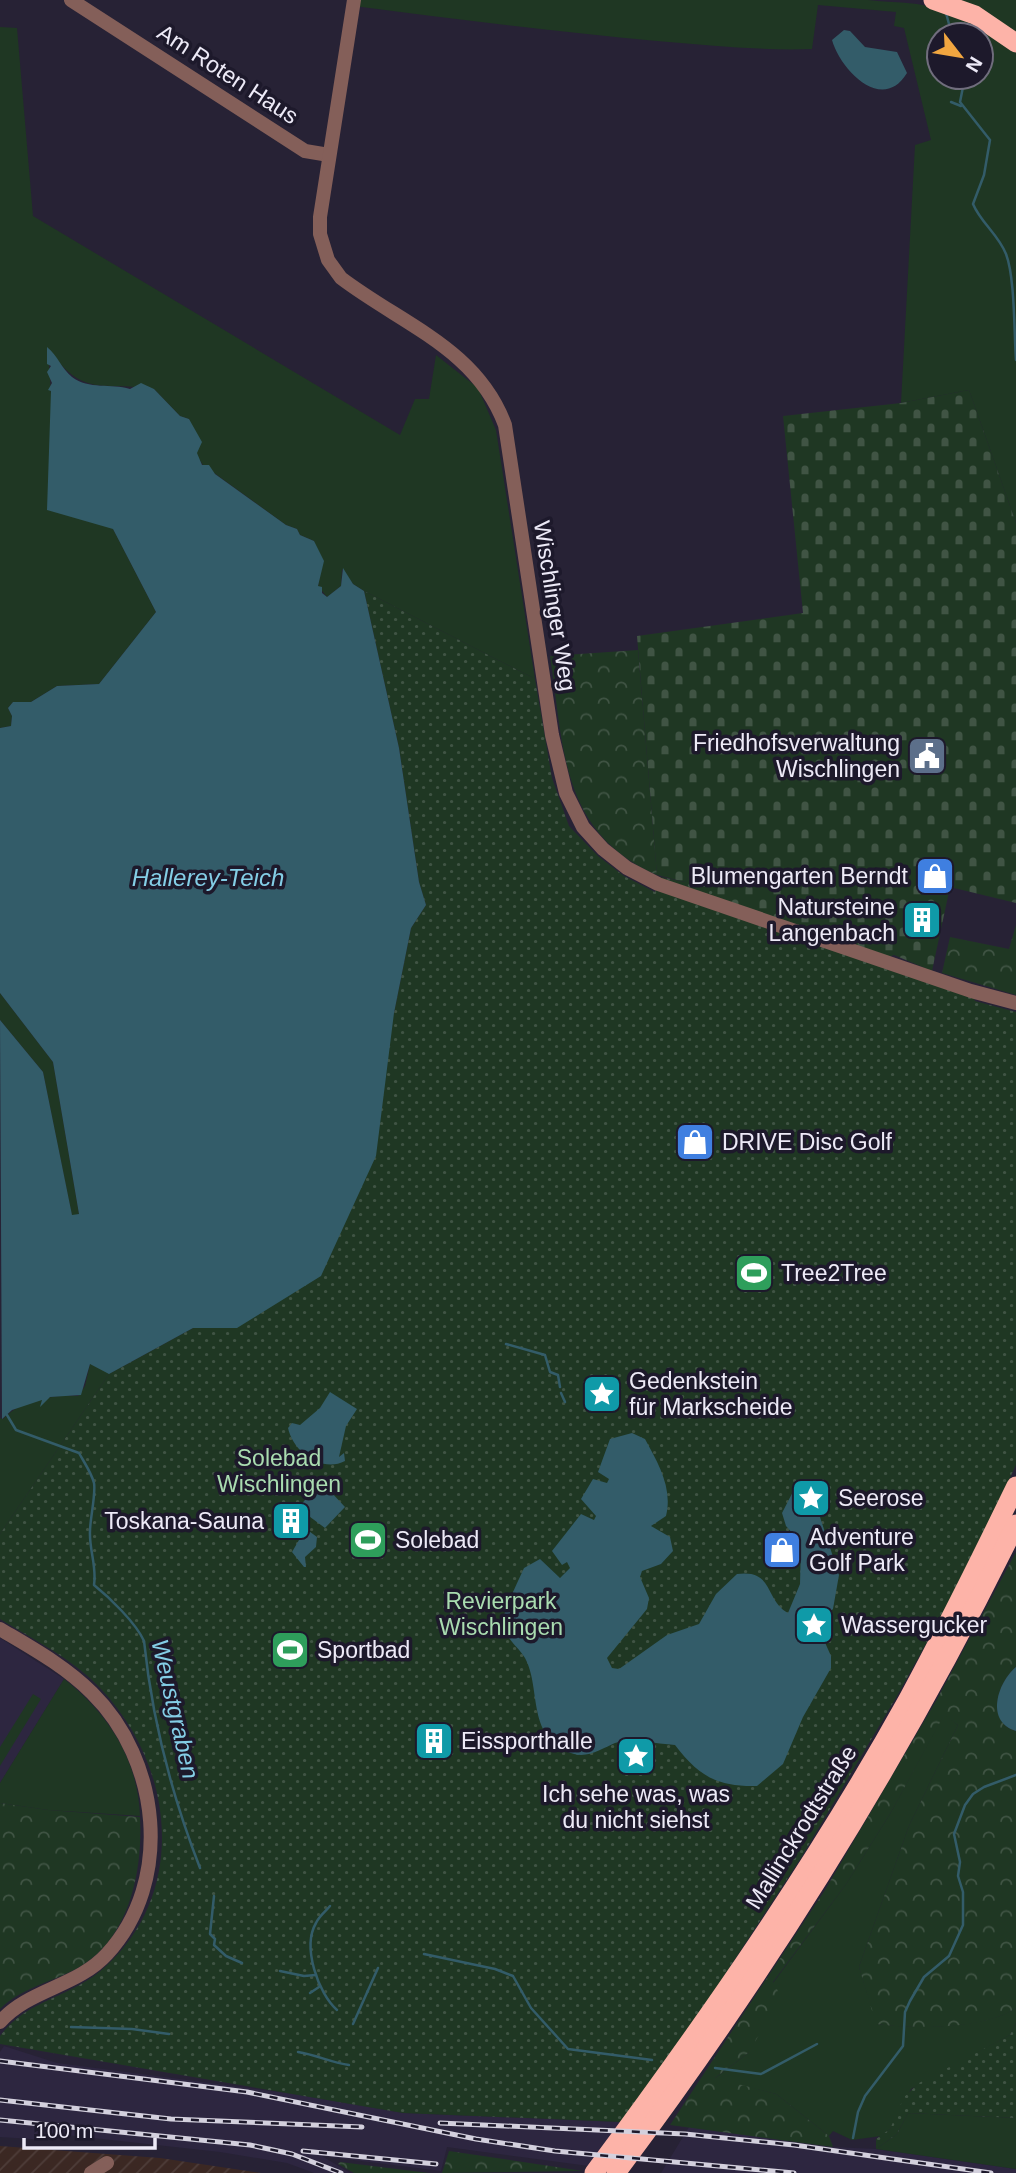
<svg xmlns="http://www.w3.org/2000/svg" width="1016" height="2173" font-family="Arial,sans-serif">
<defs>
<pattern id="industrial-furrows" width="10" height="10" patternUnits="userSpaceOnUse" patternTransform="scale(1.75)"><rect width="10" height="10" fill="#3b2823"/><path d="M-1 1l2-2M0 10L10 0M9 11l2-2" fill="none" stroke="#4e3d39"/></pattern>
<pattern id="forest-crowns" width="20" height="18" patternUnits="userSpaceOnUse" patternTransform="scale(1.75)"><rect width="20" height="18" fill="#1f3723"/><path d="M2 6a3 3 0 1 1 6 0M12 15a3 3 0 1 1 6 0" fill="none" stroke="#405444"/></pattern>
<pattern id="cemetery-stones" width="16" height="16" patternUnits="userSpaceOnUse" patternTransform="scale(1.75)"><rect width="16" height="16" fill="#1f3723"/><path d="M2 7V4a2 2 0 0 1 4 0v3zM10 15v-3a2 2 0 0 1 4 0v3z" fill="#405444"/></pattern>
<pattern id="park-dots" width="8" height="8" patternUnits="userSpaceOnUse" patternTransform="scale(1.75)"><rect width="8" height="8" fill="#1f3723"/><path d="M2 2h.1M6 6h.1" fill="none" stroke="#405444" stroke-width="1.8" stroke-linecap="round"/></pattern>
</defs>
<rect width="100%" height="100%" fill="#272235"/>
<g fill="#2d2640">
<polygon points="0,1638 64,1679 0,1783"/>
<polygon points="4,2046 57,2063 294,2094 403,2113 621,2122 589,2166 447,2147 441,2171 322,2156 350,2173 314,2173 287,2163 220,2152 48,2133 47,2140 0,2137 0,2052"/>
<polygon points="689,2127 833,2147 876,2149 1016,2169 1016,2173 661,2173"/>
</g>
<polygon fill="url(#industrial-furrows)" points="0,2146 160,2158 261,2173 0,2173"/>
<g fill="#1f3723" fill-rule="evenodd">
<path d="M354 0H868C884 2 901 2 917 4 953 10 987 31 1016 51V523L969 390 901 403 915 145 931 140 904 28 894 26 896 12 818 5 812 49C760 51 709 45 657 41 556 32 454 19 354 6ZM939 35H981V77H939Z"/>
<polygon points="961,0 1016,0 1016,36"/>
<path d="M0 27 17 28 33 216 400 435 415 399H429L436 355 478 388 496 430 535 679 364 591 353 584 342 569 341 586 327 597 318 586 322 565 314 541 300 535 297 529 286 525 203 465 197 456 195 433 189 419 180 416 154 389C102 381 83 399 48 348L51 394 113 529 156 612 99 684 57 686 31 702H13L8 708 12 716 11 726 0 728Z"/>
<polygon points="0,993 53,1062 79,1214 72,1216 43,1072 0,1020"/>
<path d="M90 1364 122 1367 109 1374 0 1534V1418L3 1419C22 1399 54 1395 78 1396L85 1386Z"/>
<path d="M64 1679C108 1713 138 1760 140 1816L48 1810 0 1803V1783Z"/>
<polygon points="33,1694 41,1699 0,1766 0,1747"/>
<path d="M944 1714 958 1725 909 1826 859 1967 877 2024C914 2029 984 2029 1016 2008V2023L1010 2035 911 2089 890 2129 881 2136 852 2140 833 2131 829 2136 776 2094 714 2079 748 2053 773 1983 846 1884 891 1812Z"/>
<polygon points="908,2113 1016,2118 1016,2169 876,2149 897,2134"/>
</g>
<g fill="url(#forest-crowns)">
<path d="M638 650 657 875C560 833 564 747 550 656Z"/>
<polygon points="1016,925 1016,995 942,973 950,937 1009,949"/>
<path d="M1016 1552V1667C997 1683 986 1722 1016 1731V2008C984 2030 914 2029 876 2024L859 1967 909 1826 958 1725 944 1715 891 1812 846 1884 773 1982 782 1998 748 2053 715 2078 776 2094 829 2136 833 2147 670 2125 825 1890 936 1701Z"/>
<path d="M0 1803 48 1810 140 1817C143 1869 130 1937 81 1966 54 1982 22 1987 0 2009Z"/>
<polygon points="449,2151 583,2171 442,2173"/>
<polygon points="340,2162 429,2173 354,2173 338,2164"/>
</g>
<polygon fill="url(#cemetery-stones)" points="969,390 1016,523 1016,903 950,887 932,971 894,955 879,960 716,905 694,869 685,882 657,875 637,636 803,613 783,416 901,403"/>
<g fill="url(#park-dots)">
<path d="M364 591 535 679 552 778 569 826 598 856 624 876 655 892 661 877 685 882 694 869H709L718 878 716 905 971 991 975 1001 1016 1012V1465L963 1577 897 1696 802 1856 698 2016 621 2122 403 2113 0 2044V2036C27 1999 73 1997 105 1967 189 1891 174 1765 100 1688 73 1659 34 1640 0 1619V1534L109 1374 193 1328H237L394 1013 411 928 426 905 419 882 399 748Z"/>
<polygon points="1016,2023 1016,2118 908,2113 897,2134 876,2149 876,2139 890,2129 904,2097 919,2083 1010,2035"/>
</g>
<g fill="#335c69">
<path d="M844 30 850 31 865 47 897 52 907 73C882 114 840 69 832 40Z"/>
<path d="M47 347C58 356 61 368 72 377 89 390 111 383 130 389L141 383 154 389 180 416 189 419 202 442 197 453 202 465H209L215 474 286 525 297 529 300 535 314 541 324 561 318 586 322 587V593L327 597 341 586 343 568 353 584 364 591 399 748 419 882 426 905 411 928 394 1013 376 1156 321 1276 237 1328H193L109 1374 90 1364 81 1395 50 1397 40 1407 42 1400 12 1410 2 1419 0 1020 43 1072 72 1215 79 1214 53 1062 0 993V728L11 726 12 716 8 708 13 702H31L57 686 99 684 156 612 113 529 47 510 51 391 48 390 52 383 47 372 51 366 47 364Z"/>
<path d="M330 1392 357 1409 346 1426 339 1457 344 1453 345 1461C322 1473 293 1452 288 1428L292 1423 300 1425 320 1408Z"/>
<path d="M632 1433 645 1439C658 1463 673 1488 666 1516L651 1526 670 1537 673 1551 661 1564 642 1571 640 1577 649 1598 647 1609 607 1658 612 1668 619 1669 667 1635 699 1624 716 1594 737 1574C774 1569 764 1599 788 1613L800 1584 801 1543 786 1526 782 1513 798 1482 824 1488 820 1517 839 1575 833 1609 820 1621 819 1629 831 1656V1668L803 1717 783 1764 757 1786C716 1787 698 1775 675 1745 658 1744 632 1738 615 1743 603 1748 589 1758 574 1754 525 1739 542 1689 525 1658 518 1646 504 1638 503 1622 502 1614 519 1579 524 1568L540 1559 560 1578 570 1568 567 1562 562 1565 552 1551 581 1514 594 1520 596 1516 581 1499 593 1479 607 1483 609 1479 598 1472 610 1439Z"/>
<polygon points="320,1491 330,1491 345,1507 325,1528 298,1508 311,1493 319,1493"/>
<polygon points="306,1529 317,1537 316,1547 305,1557 306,1567 304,1567 292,1552 299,1540 297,1538"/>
<path d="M1016 1667V1731C985 1722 997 1683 1016 1667Z"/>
</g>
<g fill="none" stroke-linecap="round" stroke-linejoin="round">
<g stroke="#335c69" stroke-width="2.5">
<polyline points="946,13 952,35"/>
<path d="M965 77 960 102 990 140 984 175 973 204C981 223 998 234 1006 254 1015 277 1014 333 1016 360"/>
<polyline points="951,102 961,106"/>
<polyline points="506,1344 545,1355 550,1372 558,1375 560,1387"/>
<polyline points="561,1393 565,1402"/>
<path d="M7 1415 16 1430 79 1453C84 1462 92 1474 94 1483 96 1494 90 1519 90 1531 89 1550 97 1566 94 1585 109 1597 136 1623 144 1641 152 1719 172 1796 200 1868"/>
<polyline points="214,1896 210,1934 215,1939 214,1945 226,1956 242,1963"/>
<path d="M330 1906C326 1911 319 1916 316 1923 302 1947 318 1993 337 2010"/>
<polyline points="424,1954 495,1969 513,1976 531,2008 568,2049 652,2060"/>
<polyline points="280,1971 304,1976 316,1975"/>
<polyline points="310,1993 319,1987"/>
<polyline points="353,2024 378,1968"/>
<polyline points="71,2027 132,2029 169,2034"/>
<path d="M298 2052C317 2055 332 2063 349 2065"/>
<polyline points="715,2068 761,2074 817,2044"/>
<polyline points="853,2138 858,2112 865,2096 903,2046 905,2012 910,2001 924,1977 949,1956 963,1925 963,1892 958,1876 960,1862 954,1834 965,1805 973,1794 984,1787 1016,1775"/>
</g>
<g stroke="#845f59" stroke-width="14">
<polyline points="71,0 305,151 329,155"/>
<path d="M354 0 320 217V234L328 260 341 278C403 325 477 349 505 425L552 735 566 793 583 827 603 849 627 868 658 884 971 991 1016 1003"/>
<path d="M0 1629C32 1648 65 1666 92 1693 160 1760 174 1881 107 1954 77 1987 29 1989 0 2022"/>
<polyline points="91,2173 107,2163"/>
</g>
<g stroke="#fdb3a8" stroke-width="19">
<polyline points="933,0 975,15 1016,43"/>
<path d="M594 2173C707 2021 816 1865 908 1699 946 1629 981 1558 1016 1486"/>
<path d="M616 2173C769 1969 904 1753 1016 1524"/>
</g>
<g stroke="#d3d0dd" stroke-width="5">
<g id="rail">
<polyline points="0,2061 247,2092 476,2139 555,2151 794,2173"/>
<polyline points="0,2100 171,2119 362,2127"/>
<polyline points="0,2120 250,2145 292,2154 341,2173"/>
<polyline points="440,2123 685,2134 794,2145 991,2173"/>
<polyline points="303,2151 436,2164"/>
</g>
</g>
<use href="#rail" stroke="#1d192b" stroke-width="2.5" stroke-dasharray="8" stroke-linecap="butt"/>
</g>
<defs>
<g id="civic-square" transform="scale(2.0125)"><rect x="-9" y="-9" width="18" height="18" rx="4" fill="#5c6f8a" stroke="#1d192b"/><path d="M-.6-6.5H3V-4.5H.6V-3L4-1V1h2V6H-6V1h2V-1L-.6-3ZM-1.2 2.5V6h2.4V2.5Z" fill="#fff"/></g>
<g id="shop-square" transform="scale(2.0125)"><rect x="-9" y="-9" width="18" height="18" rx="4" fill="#3f7fe0" stroke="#1d192b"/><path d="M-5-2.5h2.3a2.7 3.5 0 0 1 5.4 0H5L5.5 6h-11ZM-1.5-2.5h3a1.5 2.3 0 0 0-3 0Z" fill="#fff"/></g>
<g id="building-square" transform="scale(2.0125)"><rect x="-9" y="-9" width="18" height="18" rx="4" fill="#0f9aa8" stroke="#1d192b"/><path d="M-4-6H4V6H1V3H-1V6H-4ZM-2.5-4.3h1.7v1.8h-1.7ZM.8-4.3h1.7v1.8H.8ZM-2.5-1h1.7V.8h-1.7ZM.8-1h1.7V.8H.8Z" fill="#fff"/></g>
<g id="stadium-square" transform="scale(2.0125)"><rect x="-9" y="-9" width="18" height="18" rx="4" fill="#2e9e5b" stroke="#1d192b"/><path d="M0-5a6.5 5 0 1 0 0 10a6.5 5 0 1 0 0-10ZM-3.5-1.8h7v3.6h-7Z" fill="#fff"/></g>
<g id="sight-square" transform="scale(2.0125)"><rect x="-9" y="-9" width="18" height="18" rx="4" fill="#0f9aa8" stroke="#1d192b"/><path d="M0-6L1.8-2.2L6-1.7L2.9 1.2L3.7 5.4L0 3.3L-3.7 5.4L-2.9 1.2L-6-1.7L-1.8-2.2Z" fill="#fff"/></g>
</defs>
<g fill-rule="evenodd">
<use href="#civic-square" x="927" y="756"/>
<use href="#shop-square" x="935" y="876"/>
<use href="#building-square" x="922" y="920"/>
<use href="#shop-square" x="695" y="1142"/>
<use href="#stadium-square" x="754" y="1273"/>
<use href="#sight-square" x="602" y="1394"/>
<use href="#sight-square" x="811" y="1498"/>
<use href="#building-square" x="291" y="1521"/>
<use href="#stadium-square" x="368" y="1540"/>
<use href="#shop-square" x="782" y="1550"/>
<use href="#sight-square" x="814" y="1625"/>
<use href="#stadium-square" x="290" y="1650"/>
<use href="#building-square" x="434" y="1741"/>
<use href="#sight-square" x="636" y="1756"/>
</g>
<g text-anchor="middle" stroke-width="7" stroke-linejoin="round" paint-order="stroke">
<g font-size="23" fill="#edeaf7" stroke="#1d192b">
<text transform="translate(228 74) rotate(33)" y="8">Am Roten Haus</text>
<text transform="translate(555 606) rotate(81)" y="8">Wischlinger Weg</text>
<text transform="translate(801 1827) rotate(-58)" y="8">Mallinckrodtstraße</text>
</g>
<g font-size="23" fill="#edeaf7" stroke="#1d192b" text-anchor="start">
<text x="900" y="751" text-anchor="end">Friedhofsverwaltung<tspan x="900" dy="26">Wischlingen</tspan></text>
<text x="908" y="884" text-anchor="end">Blumengarten Berndt</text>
<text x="895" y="915" text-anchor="end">Natursteine<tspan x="895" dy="26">Langenbach</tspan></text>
<text x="722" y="1150">DRIVE Disc Golf</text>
<text x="781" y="1281">Tree2Tree</text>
<text x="629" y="1389">Gedenkstein<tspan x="629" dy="26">für Markscheide</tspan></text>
<text x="838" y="1506">Seerose</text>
<text x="264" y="1529" text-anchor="end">Toskana-Sauna</text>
<text x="809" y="1545">Adventure<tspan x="809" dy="26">Golf Park</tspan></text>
<text x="395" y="1548">Solebad</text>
<text x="841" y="1633">Wassergucker</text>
<text x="317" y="1658">Sportbad</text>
<text x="461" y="1749">Eissporthalle</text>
<text x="636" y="1802" text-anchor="middle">Ich sehe was, was<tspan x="636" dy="26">du nicht siehst</tspan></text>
</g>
<g font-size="23" fill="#a9dcb0" stroke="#1d192b">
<text x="279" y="1466">Solebad<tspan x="279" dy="26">Wischlingen</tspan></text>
<text x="501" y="1609">Revierpark<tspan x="501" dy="26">Wischlingen</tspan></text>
</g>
<g font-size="24" font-style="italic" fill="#84cee6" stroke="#1d192b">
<text x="208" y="886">Hallerey-Teich</text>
<text transform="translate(175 1709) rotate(77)" y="8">Weustgraben</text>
</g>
</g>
<g transform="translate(960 56) rotate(121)"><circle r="33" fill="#1d192b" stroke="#706d7d" stroke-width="2"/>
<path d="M0-5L12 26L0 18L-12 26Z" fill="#f1a640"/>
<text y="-10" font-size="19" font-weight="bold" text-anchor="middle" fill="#edeaf7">N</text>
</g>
<path d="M24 2138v10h131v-10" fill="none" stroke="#edeaf7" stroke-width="3.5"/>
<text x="35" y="2138" font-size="21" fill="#edeaf7" stroke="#1d192b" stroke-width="5" paint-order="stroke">100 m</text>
</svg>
